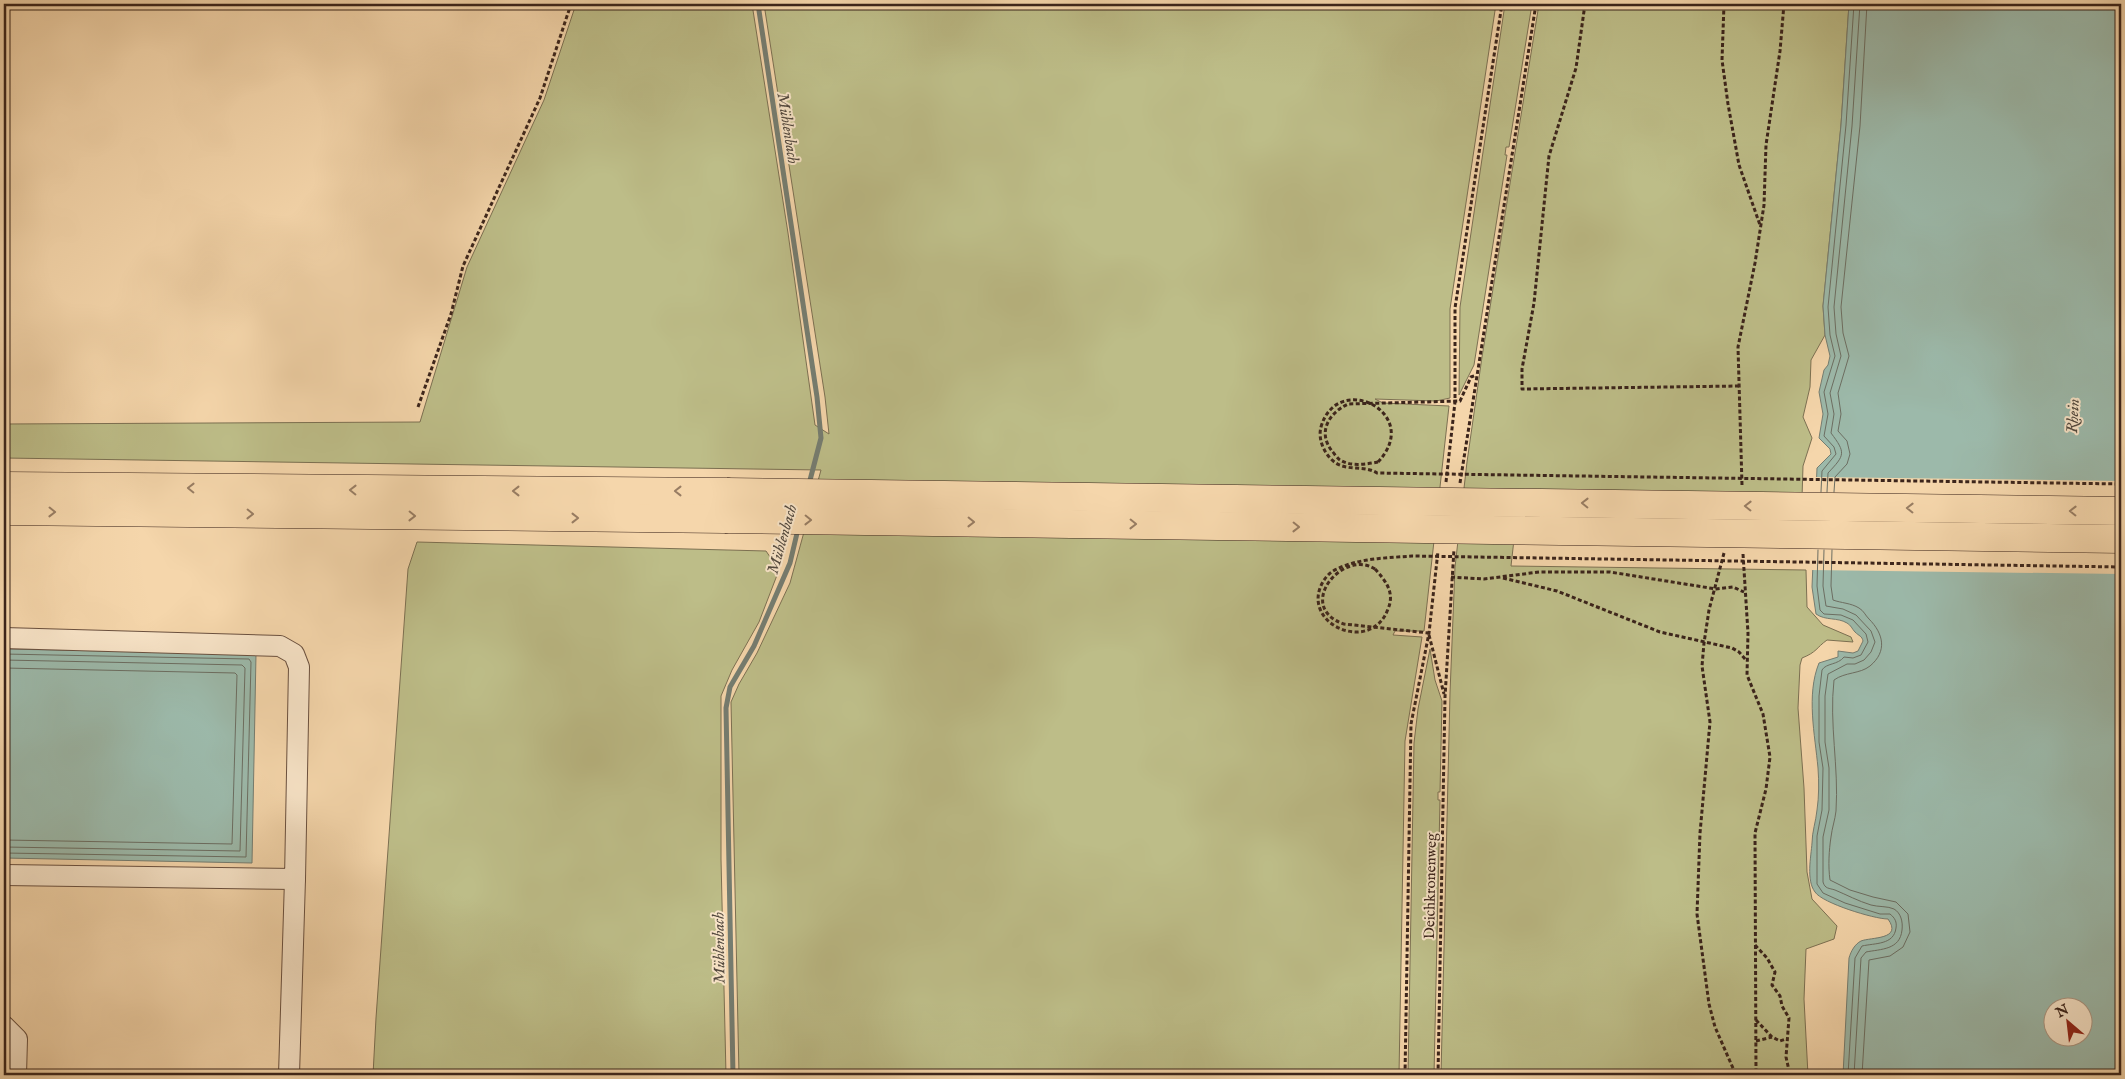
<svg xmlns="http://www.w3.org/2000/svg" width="2125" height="1079" font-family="'IM FELL English',serif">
<rect width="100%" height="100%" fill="#f5d6ab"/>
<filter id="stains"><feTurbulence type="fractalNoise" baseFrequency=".004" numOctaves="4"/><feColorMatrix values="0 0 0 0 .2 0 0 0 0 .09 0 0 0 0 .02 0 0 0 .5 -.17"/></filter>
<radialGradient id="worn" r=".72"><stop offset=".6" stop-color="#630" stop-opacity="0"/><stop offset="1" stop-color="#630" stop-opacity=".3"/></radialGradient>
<g fill="#bdbd88" stroke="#7c7052">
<polygon points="576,4 752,4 788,233 815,425 829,434 825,397 764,4 1496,4 1450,309 1450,398 1436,401 1375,399 1383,403 1449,406 1424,631 1395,631 1393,635 1422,637 1405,741 1399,1075 739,1075 731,702 739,684 757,653 790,583 821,470 4,458 4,424 420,422 467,267 544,100"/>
<polygon points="1505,4 1532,4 1509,147 1506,147 1505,155 1507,155 1474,365 1459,395 1460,307"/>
<path d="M1539 4H1849L1841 125 1823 306 1825 335 1811 360 1810 387 1803 417 1812 438 1803 466 1802 498 1517 513 1511 566 1806 570 1807 607 1823 625 1851 637 1853 642 1827 640C1816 648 1817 652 1802 658L1800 665 1798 708 1804 788 1807 872 1812 899 1837 926 1834 939 1806 949 1804 999 1808 1075H1441L1450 693 1455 567 1467 462 1482 357Z"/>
<polygon points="417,542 766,551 779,570 759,622 732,670 721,696 721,859 726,1075 373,1075 376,1018 408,569"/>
<polygon points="1430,649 1435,680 1442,701 1440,792 1438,792 1438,800 1440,800 1434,1075 1408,1075 1414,743 1418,709"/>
</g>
<g fill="#9cb9aa" stroke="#757d71" fill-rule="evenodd">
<path d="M1849 4H2121V1075H1843L1849 958C1851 951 1855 944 1861 941 1871 937 1903 940 1888 919 1874 919 1822 903 1815 892 1806 880 1811 857 1812 843 1812 832 1816 821 1817 810 1819 797 1819 781 1818 768 1815 735 1806 695 1819 663L1838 657V651L1853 653 1858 651 1863 641C1862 636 1859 636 1855 632 1852 629 1851 625 1847 623 1837 617 1826 621 1816 614L1812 587 1817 468 1831 454 1830 449 1819 438 1823 414 1819 392 1824 370 1828 365 1830 356 1825 335 1823 306 1841 125ZM2052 1006H2082V1036H2052Z"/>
<polygon points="4,649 256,654 252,863 4,858"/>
</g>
<polygon fill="#f5d6ab" points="1814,477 2121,481 2121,574 1810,570"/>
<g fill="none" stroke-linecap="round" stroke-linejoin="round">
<g stroke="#6c6e62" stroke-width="1">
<polyline points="1821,492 1822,471 1836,454 1834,447 1824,436 1828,414 1824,392 1835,356 1830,335 1828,307 1846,125 1854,4"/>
<path d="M1827 492 1828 473C1845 455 1846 453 1831 433L1834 414 1830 393 1841 356 1836 334 1834 307 1852 126 1860 4"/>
<polyline points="1834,492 1835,477 1847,464 1850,454 1847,441 1838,431 1841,414 1838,393 1849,356 1843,333 1841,307 1860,126 1867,4"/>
<path d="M1818 550 1817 586 1820 610 1824 614 1841 615 1853 620 1866 634 1868 642 1861 655 1853 658 1844 657C1838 665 1826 663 1822 670L1819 696V742L1823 768 1822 810 1817 836V884L1823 893 1845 903 1880 914H1890C1895 918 1897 922 1896 928 1894 945 1875 943 1862 946L1855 958 1848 1075"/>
<path d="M1824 550 1823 586 1826 606 1843 609 1856 615 1871 631 1875 642 1871 652 1864 660 1855 664H1847L1828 674 1825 696V742L1829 768V810L1823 837V882C1825 889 1829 888 1835 890 1847 895 1858 901 1871 905 1878 907 1888 906 1894 909 1901 913 1903 922 1902 930 1900 950 1881 949 1866 952L1861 958 1854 1075"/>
<path d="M1832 550 1831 586 1833 600C1841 603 1851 603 1859 608 1864 611 1865 615 1869 619 1883 633 1888 651 1870 666 1860 674 1845 672 1834 680 1829 724 1839 767 1836 811 1835 820 1832 828 1831 837 1829 850 1828 866 1830 880L1850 890 1873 897 1896 902 1908 914 1910 932 1903 947 1890 956 1869 960 1862 1075"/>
<polyline points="4,654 249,659 251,662 246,857 4,853"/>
<polyline points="4,660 242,665 245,668 240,851 4,847"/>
<polyline points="4,668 235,673 237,675 232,844 4,840"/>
</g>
<g stroke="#757d71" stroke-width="5">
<polyline points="758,4 817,397 821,438 809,484"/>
<polyline points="733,1075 726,708 730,687 754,646 790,563 798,529"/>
</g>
<g stroke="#6a503f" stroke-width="22">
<g id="minor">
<polyline points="4,638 280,646 294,654 299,667 295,879 4,875"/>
<polyline points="4,1026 17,1039 16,1075"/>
<polyline points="289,1075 295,879"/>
</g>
</g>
<g stroke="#3b241b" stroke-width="29">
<g id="highway">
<polyline points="4,486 727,492"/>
<polyline points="4,511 725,519"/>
</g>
</g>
<g stroke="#3b241b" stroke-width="3" stroke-dasharray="4 2.5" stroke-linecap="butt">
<polyline points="1585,4 1576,68 1549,156 1534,303 1522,369 1522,389 1739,386"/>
<polyline points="1724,4 1722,60 1728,104 1739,165 1760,225"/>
<polyline points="418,407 451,314 463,266 540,98 571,4"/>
<path d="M1378 462C1367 464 1351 467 1340 460 1337 458 1334 453 1332 451 1317 432 1329 413 1348 404L1460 401 1471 377 1476 375"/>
<polyline points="1446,482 1455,402 1455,308 1502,4"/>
<polyline points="1460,483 1536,4"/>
<polyline points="1742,485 1738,347 1755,263 1764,205 1766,145 1780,51 1784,4"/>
<polyline points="1724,553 1709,610 1704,643 1702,666 1710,722 1700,833 1697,914 1709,1004 1715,1027 1736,1075"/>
<polyline points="1743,554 1748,633 1747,675 1763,714 1770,757 1766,789 1755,833 1756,1075"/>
<path d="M1375 569C1343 548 1294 607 1344 624L1429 633"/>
<polyline points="1451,577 1484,579 1539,572 1610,572 1716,589 1733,587 1744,592"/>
<polyline points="1503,578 1557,591 1660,632 1732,648 1739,652 1746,660"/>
<polyline points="1429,635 1444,694"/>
<polyline points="1755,945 1767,958 1775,972 1772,985 1780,996 1782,1006 1789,1018 1786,1057 1790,1075"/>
<polyline points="1756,1020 1772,1037 1780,1041 1786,1039"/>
<polyline points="1756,1041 1772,1037"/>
<polyline points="1405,1075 1411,724 1429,633 1438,551"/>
<polyline points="1438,1075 1445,697 1454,549"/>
</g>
<use href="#minor" stroke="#f8e4c8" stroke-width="20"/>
<use href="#highway" stroke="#f5d6ab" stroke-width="28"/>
<g stroke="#3b241b" stroke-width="29" stroke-linecap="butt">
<g id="highway-bridge">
<polyline points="727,492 2121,511"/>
<polyline points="725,519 2121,539"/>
</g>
</g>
<g stroke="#3b241b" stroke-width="3" stroke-dasharray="4 2.5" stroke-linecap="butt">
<path d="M1378 462C1424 413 1337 370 1321 427 1318 438 1323 451 1331 459 1344 473 1363 464 1377 473L2121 484"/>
<path d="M1375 569C1386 581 1395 593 1388 609 1372 653 1306 627 1320 588 1323 580 1329 572 1337 569 1359 558 1388 558 1412 556L2121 567"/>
</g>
<use href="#highway-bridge" stroke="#f5d6ab" stroke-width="28"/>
</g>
<defs><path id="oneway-chevron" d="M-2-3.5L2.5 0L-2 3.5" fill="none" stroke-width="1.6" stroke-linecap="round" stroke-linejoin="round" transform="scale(1.25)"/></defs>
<g stroke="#987d63">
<use href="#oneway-chevron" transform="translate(191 488) rotate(-179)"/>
<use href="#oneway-chevron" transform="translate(353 490) rotate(-179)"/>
<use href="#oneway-chevron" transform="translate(516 491) rotate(-180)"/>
<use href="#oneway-chevron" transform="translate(678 491) rotate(-180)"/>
<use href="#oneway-chevron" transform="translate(1585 503) rotate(-179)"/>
<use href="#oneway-chevron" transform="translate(1748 506) rotate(-179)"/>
<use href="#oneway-chevron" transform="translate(1910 508) rotate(-179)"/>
<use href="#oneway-chevron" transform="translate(2073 511) rotate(-179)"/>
<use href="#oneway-chevron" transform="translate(52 512) rotate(1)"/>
<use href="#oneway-chevron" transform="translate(250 514) rotate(1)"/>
<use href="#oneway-chevron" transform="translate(412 516) rotate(1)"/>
<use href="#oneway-chevron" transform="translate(575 518)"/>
<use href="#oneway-chevron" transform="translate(808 520) rotate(1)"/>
<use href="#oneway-chevron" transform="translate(971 522) rotate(1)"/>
<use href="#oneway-chevron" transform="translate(1133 524) rotate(1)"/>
<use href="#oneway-chevron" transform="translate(1296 527) rotate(1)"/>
</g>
<g text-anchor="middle" stroke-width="4" stroke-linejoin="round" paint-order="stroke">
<g font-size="15" fill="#3b241b" stroke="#f8e4c8">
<text transform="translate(1430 886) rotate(-89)" y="5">Deichkronenweg</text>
</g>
<g font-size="16" font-style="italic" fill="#53493f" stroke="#f8e4c8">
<text transform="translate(789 128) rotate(81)" y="6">Mühlenbach</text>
<text transform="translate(2072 416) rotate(-87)" y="6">Rhein</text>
<text transform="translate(781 539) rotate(-74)" y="6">Mühlenbach</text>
<text transform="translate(718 948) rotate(-91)" y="6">Mühlenbach</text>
</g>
</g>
<rect width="2125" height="1079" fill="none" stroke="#f5d6ab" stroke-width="20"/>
<rect x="5" y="5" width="2115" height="1069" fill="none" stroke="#3b241b" stroke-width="2.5"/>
<rect x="10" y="10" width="2105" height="1059" fill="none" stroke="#3b241b"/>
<g transform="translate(2068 1022) rotate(332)"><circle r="24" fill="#f8e4c8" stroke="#ac9783"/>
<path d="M0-4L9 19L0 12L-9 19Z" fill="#8f2418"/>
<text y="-8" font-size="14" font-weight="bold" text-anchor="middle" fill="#3b241b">N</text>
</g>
<rect width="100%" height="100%" filter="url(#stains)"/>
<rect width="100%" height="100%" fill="url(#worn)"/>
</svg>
